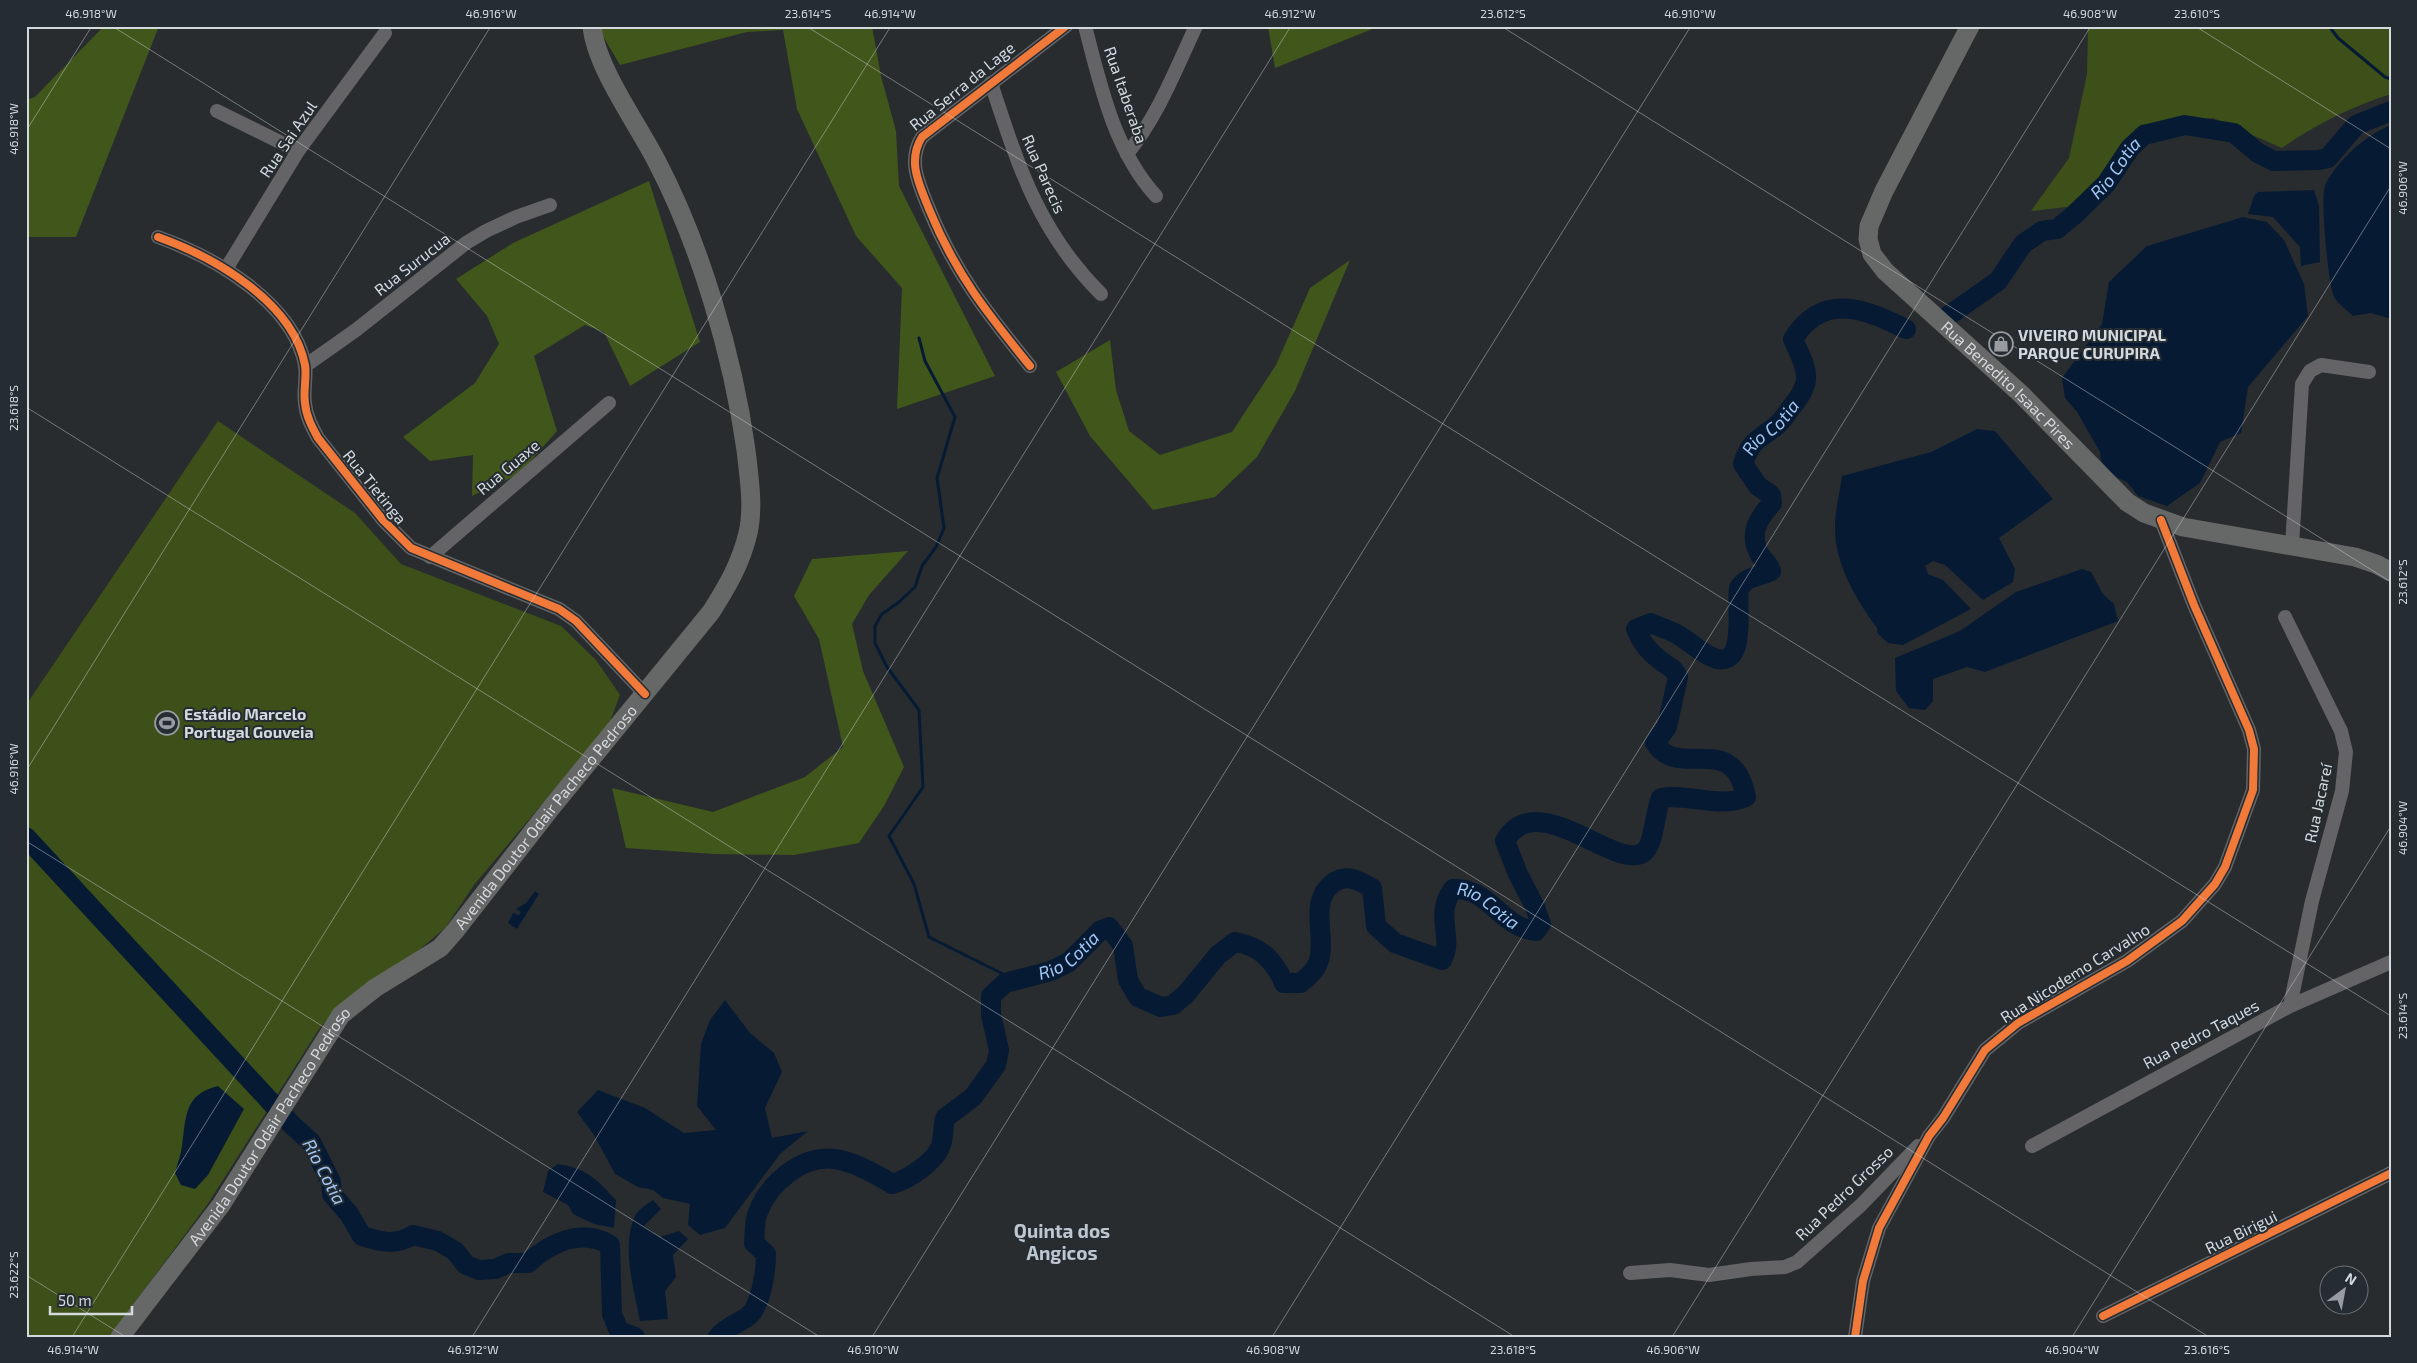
<svg xmlns="http://www.w3.org/2000/svg" width="2417" height="1363" font-family="'Exo 2',sans-serif">
<rect width="100%" height="100%" fill="#282c2f"/>
<g fill="#3d5019">
<path d="M2088 26H2391V94C2351 107 2316 124 2282 148L2213 118 2140 125 2084 205 2031 211 2069 158 2087 74Z"/>
<polygon points="218,421 355,513 401,564 561,626 596,660 620,695 609,724 474,885 445,928 412,956 342,1003 319,1029 207,1205 109,1337 26,1337 26,705"/>
</g>
<g fill="#41561a">
<polygon points="104,26 159,26 76,237 26,237 26,100 35,97"/>
<polygon points="600,26 872,26 881,76 896,131 899,186 995,376 897,409 902,288 856,236 797,109 783,30 747,32 620,65 600,31"/>
<polygon points="1268,26 1380,26 1275,68"/>
<polygon points="649,181 700,342 630,386 604,332 585,325 534,356 557,431 519,474 472,496 473,455 430,461 403,437 475,383 499,344 487,316 456,279 513,243"/>
<polygon points="1350,260 1295,391 1257,457 1215,497 1153,510 1090,436 1056,372 1110,340 1116,390 1129,431 1160,455 1232,432 1276,365 1310,288"/>
<polygon points="908,551 869,595 852,624 863,671 904,767 884,806 859,843 794,855 714,854 626,848 612,788 713,812 805,777 843,747 819,639 794,596 812,559"/>
</g>
<g fill="#061b33">
<path d="M2391 125V319L2371 313 2353 316C2347 310 2335 302 2333 294 2328 278 2319 194 2326 183 2339 159 2366 135 2391 125Z"/>
<polygon points="2314,190 2319,206 2320,262 2301,266 2300,247 2273,217 2248,214 2254,196 2258,192"/>
<polygon points="2243,217 2267,222 2284,240 2304,284 2308,316 2248,387 2241,433 2220,442 2200,483 2167,506 2138,496 2127,482 2113,476 2101,461 2100,452 2077,412 2065,398 2062,378 2102,324 2109,282 2147,246"/>
<path d="M1977 429 1995 431 2053 499 1999 538 2015 569 2013 582 1983 600 1945 565 1933 561 1925 566 1928 574 1943 580 1971 609 1903 645 1888 643 1877 633V628C1856 599 1834 563 1835 526 1835 510 1840 492 1842 476L1931 452Z"/>
<polygon points="2082,569 2091,572 2103,594 2114,604 2118,621 1985,672 1967,667 1933,679 1933,701 1925,710 1909,708 1896,691 1895,658 1960,631 2016,592"/>
<polygon points="535,891 539,894 517,929 508,923 513,913 519,915 521,912 516,909 526,903"/>
<polygon points="725,1000 750,1033 774,1053 782,1072 765,1108 772,1138 808,1131 780,1154 725,1228 700,1235 688,1225 690,1204 663,1198 653,1190 638,1187 615,1174 594,1135 577,1112 598,1090 645,1108 684,1133 716,1130 697,1106 701,1044 710,1020"/>
<path d="M218 1086 244 1109 208 1175 195 1189 181 1185 175 1173C177 1164 181 1155 182 1146 186 1117 184 1094 218 1086Z"/>
<path d="M558 1164C588 1169 596 1179 616 1200L614 1228 594 1224 573 1214 568 1205 543 1192 548 1171Z"/>
<path d="M653 1200 661 1209 644 1226 660 1237 679 1231 688 1239 673 1255 676 1277 665 1291 668 1319 640 1321C634 1289 621 1247 635 1216 638 1210 647 1204 653 1200Z"/>
</g>
<g fill="none" stroke-linecap="round" stroke-linejoin="round">
<g stroke="#061b33" stroke-width="3">
<polyline points="2329,26 2338,38 2385,77 2391,79"/>
<polyline points="919,338 925,361 955,417 937,478 944,528 936,547 922,566 915,587 899,602 882,614 875,626 875,643 887,667 919,710 923,787 889,836 914,884 929,937 1015,980"/>
</g>
<g stroke="#061b33" stroke-width="20">
<path id="s1" d="M1948 316 1998 281 2023 244 2042 231 2057 229 2073 216 2106 184 2130 148 2144 135 2185 125 2234 133 2258 153 2274 161 2319 160 2328 158 2356 125 2391 111"/>
<path d="M26 837 292 1125 311 1142 331 1182 332 1194 349 1214 362 1236C382 1242 395 1246 413 1235L438 1241 455 1251 466 1265 479 1270 495 1269 509 1263H528C551 1242 582 1228 610 1245L612 1314 619 1331 635 1337"/>
<path id="s2" d="M718 1337C726 1327 737 1324 747 1317 761 1308 766 1270 766 1254L754 1243C755 1234 754 1221 758 1212 769 1183 802 1155 835 1159 854 1162 876 1174 892 1184 908 1180 940 1159 942 1141 944 1133 943 1126 945 1118L973 1097 996 1065 999 1050 991 1015V996L1005 983 1051 971 1069 962 1101 930 1109 927 1123 946 1128 980 1138 997 1161 1007 1173 1005 1186 994 1218 955 1235 942C1260 946 1274 960 1284 983H1300C1307 978 1315 971 1318 963 1328 939 1307 902 1333 883 1347 873 1359 881 1372 888L1376 926 1395 943 1442 960C1455 937 1433 917 1453 889 1489 887 1501 928 1536 931L1541 924 1535 907 1518 874 1505 841C1537 785 1617 873 1644 852 1654 845 1655 811 1661 798 1688 793 1720 809 1746 797 1733 729 1679 781 1655 743L1667 727 1678 677C1673 667 1669 667 1661 661 1650 653 1641 642 1636 629L1651 623C1660 628 1672 630 1680 636 1694 644 1726 678 1736 646 1741 629 1737 606 1739 588 1748 575 1758 578 1771 571 1769 564 1764 561 1760 555 1748 534 1758 519 1772 503L1771 495 1758 486 1743 464C1750 442 1758 439 1775 427 1781 422 1786 415 1790 409 1815 380 1807 371 1793 339 1823 291 1865 309 1906 329"/>
</g>
<g stroke="#646365" stroke-width="14">
<path d="M1085 26C1100 84 1114 150 1156 196"/>
<path d="M991 83C1018 165 1038 231 1101 294"/>
<polyline points="217,111 298,151"/>
<path d="M1127 154C1158 116 1175 71 1196 26"/>
<path d="M158 237C214 257 293 302 305 365 307 377 303 391 305 403 306 416 312 427 318 438L383 520 411 548 559 609 576 621 645 694"/>
<polyline points="226,269 298,151 385,33"/>
<polyline points="305,366 356,330 466,243 486,231 516,217 550,205"/>
<path d="M1030 366C987 313 955 273 929 209 919 184 907 161 922 137L1066 26"/>
<polyline points="2292,546 2302,384 2310,371 2321,365 2369,372"/>
<polyline points="430,557 609,403"/>
<polyline points="2285,617 2341,731 2346,752 2342,791 2312,901 2290,1006"/>
<polyline points="2032,1146 2290,1006 2391,962"/>
<polyline points="1630,1273 1670,1270 1709,1275 1751,1269 1785,1267 1797,1262 1861,1205 1918,1146"/>
<polyline points="2103,1316 2391,1173"/>
<polyline points="1855,1337 1863,1281 1879,1228 1929,1136 1943,1118 1985,1050 2018,1023 2127,961 2182,921 2215,884 2225,867 2253,790 2254,749 2249,730 2194,605 2161,520"/>
</g>
<g stroke="#666767" stroke-width="19">
<path id="s3" d="M1970 26 1884 191 1869 226 1868 239 1872 254 1885 271 2021 394 2127 502 2144 513 2183 527 2355 557 2376 564 2391 572"/>
<path id="s4" d="M120 1337 221 1205 341 1015 375 988 440 948 455 931 551 808 711 612C727 587 741 563 748 533 754 507 749 477 746 450 733 357 701 246 657 162 638 124 596 68 592 26"/>
</g>
<g stroke="#252c32" stroke-width="11">
<g id="cycleway">
<path d="M158 237C214 257 293 302 305 365 307 377 303 391 305 403 306 416 312 427 318 438L383 520 411 548 559 609 576 621 645 694"/>
<path d="M1030 366C987 313 955 273 929 209 919 184 907 161 922 137L1066 26"/>
<polyline points="2103,1316 2391,1173"/>
<polyline points="1855,1337 1863,1281 1879,1228 1929,1136 1943,1118 1985,1050 2018,1023 2127,961 2182,921 2215,884 2225,867 2253,790 2254,749 2249,730 2194,605 2161,520"/>
</g>
</g>
<use href="#cycleway" stroke="#f17a3a" stroke-width="8"/>
</g>
<path fill="none" stroke="#d4d9dd" stroke-width="1" stroke-opacity="0.45" d="M112 26 2209 1337M806 26 2391 1016M1501 26 2391 582M2195 26 2391 149M26 131 92 26M26 407 1515 1337M26 771 491 26M26 841 820 1337M26 1275 126 1337M72 1337 891 26M472 1337 1291 26M872 1337 1691 26M1272 1337 2091 26M1672 1337 2391 186M2072 1337 2391 826"/>
<defs>
<g id="shop-ring" transform="scale(1.25)"><circle r="9.5" fill="#252c32" stroke="#989ca0" stroke-width="1.5"/><path d="M-5-2.5h2.3a2.7 3.5 0 0 1 5.4 0H5L5.5 6h-11ZM-1.5-2.5h3a1.5 2.3 0 0 0-3 0Z" fill="#989ca0"/></g>
<g id="stadium-ring" transform="scale(1.25)"><circle r="9.5" fill="#252c32" stroke="#989ca0" stroke-width="1.5"/><path d="M0-5a6.5 5 0 1 0 0 10a6.5 5 0 1 0 0-10ZM-3.5-1.8h7v3.6h-7Z" fill="#989ca0"/></g>
</defs>
<g fill-rule="evenodd">
<use href="#shop-ring" x="2001" y="344"/>
<use href="#stadium-ring" x="167" y="723"/>
</g>
<g text-anchor="middle" stroke-width="4" stroke-linejoin="round" paint-order="stroke">
<g font-size="16" fill="#d4d9dd" stroke="#252c32">
<text transform="translate(962 86) rotate(-39)" y="6">Rua Serra da Lage</text>
<text transform="translate(1126 95) rotate(71)" y="6">Rua Itaberaba</text>
<text transform="translate(288 139) rotate(-56)" y="6">Rua Sai Azul</text>
<text transform="translate(1044 174) rotate(66)" y="6">Rua Parecis</text>
<text transform="translate(412 264) rotate(-38)" y="6">Rua Surucua</text>
<text dy="6" stroke="none"><textPath href="#s3" startOffset="442">Rua Benedito Isaac Pires</textPath></text>
<text transform="translate(508 467) rotate(-40)" y="6">Rua Guaxe</text>
<text transform="translate(375 487) rotate(51)" y="6">Rua Tietinga</text>
<text transform="translate(2318 803) rotate(-78)" y="6">Rua Jacareí</text>
<text dy="6" stroke="none"><textPath href="#s4" startOffset="679">Avenida Doutor Odair Pacheco Pedroso</textPath></text>
<text transform="translate(2075 973) rotate(-32)" y="6">Rua Nicodemo Carvalho</text>
<text transform="translate(2201 1034) rotate(-28)" y="6">Rua Pedro Taques</text>
<text dy="6" stroke="none"><textPath href="#s4" startOffset="259">Avenida Doutor Odair Pacheco Pedroso</textPath></text>
<text transform="translate(1844 1193) rotate(-44)" y="6">Rua Pedro Grosso</text>
<text transform="translate(2241 1232) rotate(-26)" y="6">Rua Birigui</text>
</g>
<g font-size="16" font-weight="bold" fill="#d4d9dd" stroke="#252c32" text-anchor="start">
<text x="2018" y="341">VIVEIRO MUNICIPAL<tspan x="2018" dy="18">PARQUE CURUPIRA</tspan></text>
<text x="184" y="720">Estádio Marcelo<tspan x="184" dy="18">Portugal Gouveia</tspan></text>
</g>
<g font-size="18" font-style="italic" fill="#9fc5f3" stroke="#252c32">
<text dy="6" stroke="none"><textPath href="#s1" startOffset="229">Rio Cotia</textPath></text>
<text dy="6" stroke="none"><textPath href="#s2" startOffset="2450">Rio Cotia</textPath></text>
<text dy="6" stroke="none"><textPath href="#s2" startOffset="1358">Rio Cotia</textPath></text>
<text dy="6" stroke="none"><textPath href="#s2" startOffset="639">Rio Cotia</textPath></text>
<text transform="translate(324 1172) rotate(62)" y="6">Rio Cotia</text>
</g>
<g font-size="19" font-weight="bold" fill="#bec7cf" stroke="#252c32">
<text x="1062" y="1238">Quinta dos<tspan x="1062" dy="22">Angicos</tspan></text>
</g>
</g>
<rect width="2417" height="1363" fill="none" stroke="#252c32" stroke-width="55"/>
<g transform="translate(2344 1290) rotate(32)"><circle r="24" fill="#252c32" stroke="#6b7176"/>
<path d="M0-4L9 19L0 12L-9 19Z" fill="#989ca0"/>
<text y="-8" font-size="14" font-weight="bold" text-anchor="middle" fill="#d4d9dd">N</text>
</g>
<path d="M50 1306v8h82v-8" fill="none" stroke="#d4d9dd" stroke-width="2.5"/>
<text x="58" y="1306" font-size="15" fill="#d4d9dd" stroke="#252c32" stroke-width="4" paint-order="stroke">50 m</text>
<rect x="28" y="28" width="2362" height="1308" fill="none" stroke="#d4d9dd" stroke-width="2"/>
<g font-size="12" text-anchor="middle" fill="#d4d9dd">
<text x="91" y="18">46.918°W</text>
<text x="491" y="18">46.916°W</text>
<text x="808" y="18">23.614°S</text>
<text x="890" y="18">46.914°W</text>
<text x="1290" y="18">46.912°W</text>
<text x="1503" y="18">23.612°S</text>
<text x="1690" y="18">46.910°W</text>
<text x="2090" y="18">46.908°W</text>
<text x="2197" y="18">23.610°S</text>
<text transform="translate(14 129) rotate(-90)" y="4">46.918°W</text>
<text transform="translate(2403 188) rotate(-90)" y="4">46.906°W</text>
<text transform="translate(14 408) rotate(-90)" y="4">23.618°S</text>
<text transform="translate(2403 582) rotate(-90)" y="4">23.612°S</text>
<text transform="translate(14 769) rotate(-90)" y="4">46.916°W</text>
<text transform="translate(2403 828) rotate(-90)" y="4">46.904°W</text>
<text transform="translate(2403 1016) rotate(-90)" y="4">23.614°S</text>
<text transform="translate(14 1275) rotate(-90)" y="4">23.622°S</text>
<text x="73" y="1354">46.914°W</text>
<text x="473" y="1354">46.912°W</text>
<text x="873" y="1354">46.910°W</text>
<text x="1273" y="1354">46.908°W</text>
<text x="1513" y="1354">23.618°S</text>
<text x="1673" y="1354">46.906°W</text>
<text x="2072" y="1354">46.904°W</text>
<text x="2207" y="1354">23.616°S</text>
</g>
</svg>
